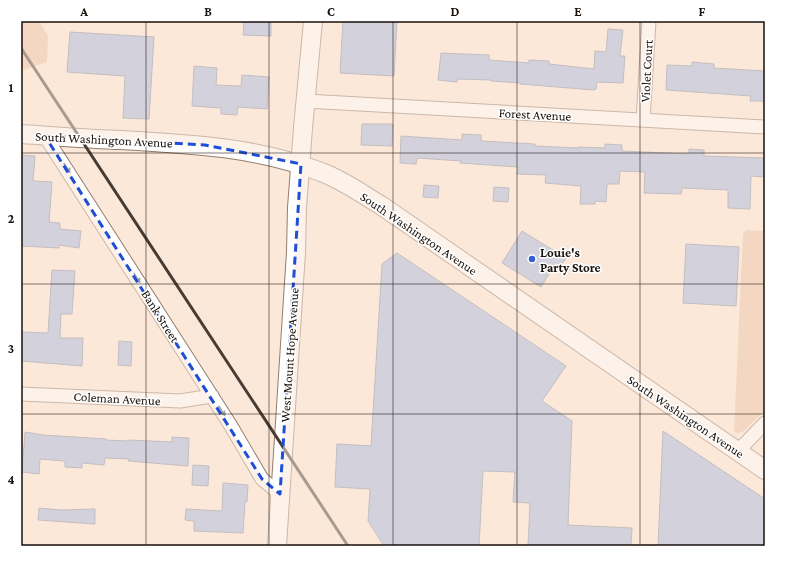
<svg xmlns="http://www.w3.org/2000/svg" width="786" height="567" font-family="'Crimson Pro',serif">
<rect width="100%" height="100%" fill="#fce8d9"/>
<g fill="#ebc4a6">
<polygon points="21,21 39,21 48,36 47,62 24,70 21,66"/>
<polygon points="745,230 765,231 765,410 744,431 738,433 734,432 743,233 745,233"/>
</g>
<g fill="#a2b6de" stroke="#818ca3">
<polygon points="244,21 271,21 271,36 243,35"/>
<polygon points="343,21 397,21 394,76 340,73"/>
<polygon points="608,29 623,30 620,56 625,56 623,83 597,82 596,89 594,90 520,84 520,83 491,81 491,80 457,79 457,82 438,80 441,53 489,55 489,60 529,63 529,60 549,61 549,64 594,69 595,51 606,52"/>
<polygon points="70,32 154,37 149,119 123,118 125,76 67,72"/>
<polygon points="692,62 714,64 714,68 765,71 765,101 750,101 751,96 666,90 667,65 692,66"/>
<polygon points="194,66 217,68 216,85 241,86 242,75 269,77 267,109 238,107 237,115 221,114 221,108 192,106"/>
<polygon points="362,124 393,124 392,146 361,145"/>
<polygon points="462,134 481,135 481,141 535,144 535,146 578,148 578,147 605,148 605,144 622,145 622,151 689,154 689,149 704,150 704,156 765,158 765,177 751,176 750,209 728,208 728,190 682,188 681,194 644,193 645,172 620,171 619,184 607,184 606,202 595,201 595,204 580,204 581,186 545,183 546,175 517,174 518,167 460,163 461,161 417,158 416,164 400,163 401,136 462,140"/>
<polygon points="21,155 35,156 33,181 52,182 49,222 60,223 60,229 81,231 79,248 59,245 59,248 21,246"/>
<polygon points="424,185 439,186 438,198 423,197"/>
<polygon points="494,187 509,188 508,202 493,201"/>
<polygon points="522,231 566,258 557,272 552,269 541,287 502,263"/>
<polygon points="686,244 739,247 736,306 683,303"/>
<polygon points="397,253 566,366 542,401 572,421 568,525 632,528 631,546 528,546 530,503 513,502 515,472 483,471 479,546 384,546 368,521 370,489 335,487 337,444 371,446 382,264"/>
<polygon points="52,270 75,271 72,314 61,314 60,338 83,338 82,366 21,361 21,332 48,333"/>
<polygon points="119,341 132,342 131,366 118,365"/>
<polygon points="663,431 765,499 765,546 658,546"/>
<polygon points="25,432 43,435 106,439 106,440 129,441 129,440 172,442 172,437 189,438 188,466 128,461 129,459 105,458 104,465 82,463 82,468 65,467 65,461 40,459 39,474 22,472"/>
<polygon points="193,465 209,466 208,486 192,485"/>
<polygon points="223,483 248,485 247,502 245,502 243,533 194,531 194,521 185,520 186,509 222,511"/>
<polygon points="39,508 61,510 95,509 95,524 38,520"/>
</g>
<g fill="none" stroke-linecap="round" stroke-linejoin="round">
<g stroke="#937d6c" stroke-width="15">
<g id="street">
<polyline points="306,101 765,127"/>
<polyline points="643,120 649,21"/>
<polyline points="45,136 231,426 262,479 280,494"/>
<polyline points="21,394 180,401 212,396"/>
<polyline points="738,451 765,423"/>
</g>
</g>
<g stroke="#937d6c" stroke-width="20">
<g id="secondary">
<path d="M21 134C54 136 88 139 121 140 189 144 257 147 321 172 343 180 362 194 382 206L765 470"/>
<polyline points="277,546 296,252 297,208 303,128 313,21"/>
</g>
</g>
<use href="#street" stroke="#fff" stroke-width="13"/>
<use href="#secondary" stroke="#fff" stroke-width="18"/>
<polyline stroke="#463c34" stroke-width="3" points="21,48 348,546"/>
</g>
<defs><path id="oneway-solid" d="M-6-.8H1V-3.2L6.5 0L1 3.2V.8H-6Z"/></defs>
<g fill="#a3a09d">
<use href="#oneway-solid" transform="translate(67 168) rotate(57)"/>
<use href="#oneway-solid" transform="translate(137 278) rotate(58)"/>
<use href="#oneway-solid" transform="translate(222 411) rotate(57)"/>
</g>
<path d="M0 0H786V567H0ZM45 136 205 145 301 164 280 494 262 479Z" fill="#fce8d9" fill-opacity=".55" fill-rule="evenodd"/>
<path fill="none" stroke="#1d4ed8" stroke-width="3" stroke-dasharray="8 5" stroke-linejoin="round" d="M45 136 205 145 301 164 280 494 262 479Z"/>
<path fill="none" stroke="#19110b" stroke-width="1" stroke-opacity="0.55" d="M146 21V546M269 21V546M393 21V546M517 21V546M640 21V546M21 153H765M21 284H765M21 414H765"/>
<circle fill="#3361d0" stroke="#fff" stroke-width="1.5" cx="532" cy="259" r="4"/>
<g text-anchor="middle" stroke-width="3" stroke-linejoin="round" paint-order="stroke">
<g font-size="13" fill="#19110b" stroke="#fff">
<text transform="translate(646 71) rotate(-87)" y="5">Violet Court</text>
<text transform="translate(535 114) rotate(3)" y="5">Forest Avenue</text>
<text transform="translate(104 139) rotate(3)" y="5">South Washington Avenue</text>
<text transform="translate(419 233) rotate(34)" y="5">South Washington Avenue</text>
<text transform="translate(161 316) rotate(58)" y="5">Bank Street</text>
<text transform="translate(289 355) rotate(-86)" y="5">West Mount Hope Avenue</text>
<text transform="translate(117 398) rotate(3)" y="5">Coleman Avenue</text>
<text transform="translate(686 416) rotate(34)" y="5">South Washington Avenue</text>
</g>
<g font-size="13" font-weight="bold" fill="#19110b" stroke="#fff" text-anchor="start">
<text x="540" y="257">Louie's<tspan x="540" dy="15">Party Store</tspan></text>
</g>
</g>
<rect width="786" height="567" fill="none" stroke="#ffffff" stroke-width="44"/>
<rect x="22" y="22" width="742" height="523" fill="none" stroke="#19110b" stroke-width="1.5"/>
<g font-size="13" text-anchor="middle" font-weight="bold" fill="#19110b">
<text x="84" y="16">A</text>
<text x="208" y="16">B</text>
<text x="331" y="16">C</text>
<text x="455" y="16">D</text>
<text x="578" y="16">E</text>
<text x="702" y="16">F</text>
<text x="11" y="92">1</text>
<text x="11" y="223">2</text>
<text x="11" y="353">3</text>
<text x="11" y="484">4</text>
</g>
</svg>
